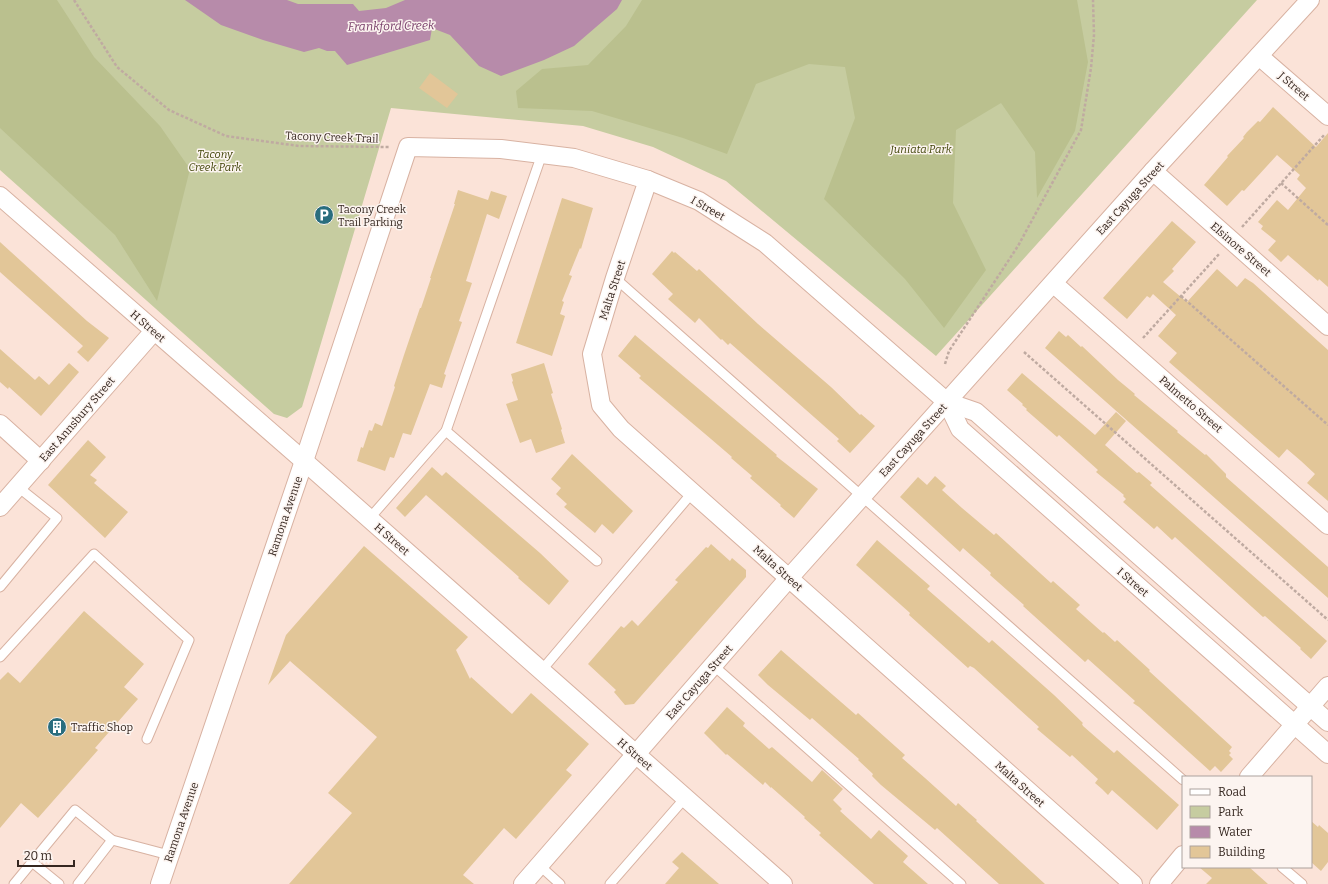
<svg xmlns="http://www.w3.org/2000/svg" width="1328" height="884" font-family="Bitter,serif">
<rect width="100%" height="100%" fill="#fbe3d8"/>
<polygon fill="#c6cca0" points="0,0 1257,0 936,356 726,181 653,147 583,126 391,108 302,407 287,418 274,414 0,170"/>
<g fill="#bac08e">
<polygon points="0,0 57,0 94,57 160,126 190,169 157,301 115,235 0,128"/>
<polygon points="642,0 1077,0 1088,62 1075,131 1037,198 1035,152 1001,103 956,130 953,203 986,270 944,328 905,279 824,199 855,118 845,67 809,64 756,84 727,154 683,138 592,111 518,108 516,91 542,69 588,65 626,26"/>
</g>
<polygon fill="#b78baa" points="185,0 287,0 298,4 353,4 359,11 386,8 405,0 622,0 617,9 574,46 544,60 501,76 479,66 450,35 432,28 430,40 347,65 335,51 327,51 319,48 304,52 263,40 221,25"/>
<g fill="#e2c698">
<polygon points="430,73 458,94 447,108 419,88"/>
<polygon points="1273,107 1316,147 1328,133 1328,287 1319,279 1318,281 1288,255 1281,262 1268,250 1276,241 1261,229 1263,226 1258,222 1277,200 1288,210 1306,188 1297,179 1300,175 1277,155 1256,178 1244,191 1242,190 1227,206 1204,185 1228,157 1227,156 1244,138 1243,137 1247,132 1258,121 1260,122"/>
<polygon points="458,190 488,200 491,191 507,196 499,219 487,214 466,281 472,283 459,321 462,322 444,374 446,375 442,388 430,384 411,435 403,433 394,458 390,457 385,471 357,461 361,447 363,448 369,430 372,431 375,423 382,426 395,387 394,386 404,355 420,308 421,308 431,278 430,278 455,204 454,204"/>
<polygon points="562,198 593,208 581,249 580,248 569,275 572,276 562,301 564,302 560,314 565,316 552,356 516,343"/>
<polygon points="1172,221 1196,242 1172,269 1174,271 1163,282 1187,302 1217,269 1237,287 1245,278 1253,283 1328,350 1328,501 1307,483 1315,474 1301,461 1287,449 1279,458 1169,362 1177,353 1158,336 1176,315 1153,294 1150,298 1147,296 1127,319 1103,298"/>
<polygon points="0,242 87,321 109,338 88,362 77,352 83,346 0,272"/>
<polygon points="672,251 674,253 675,252 697,271 699,269 758,324 831,387 860,415 861,414 875,426 850,453 837,441 839,439 730,343 728,345 722,339 721,340 699,318 695,323 668,299 673,294 652,274"/>
<polygon points="1059,331 1066,337 1068,335 1081,347 1082,346 1118,380 1135,394 1134,395 1178,431 1177,432 1205,455 1206,454 1226,474 1226,477 1328,567 1328,598 1045,348"/>
<polygon points="635,335 777,455 776,456 818,489 794,518 780,506 781,505 750,478 752,476 731,458 732,457 711,439 639,378 641,376 618,356"/>
<polygon points="0,349 35,380 39,376 49,385 69,363 79,372 41,416 9,387 8,389 0,382"/>
<polygon points="544,363 553,393 551,394 562,429 561,430 565,443 536,453 531,439 520,443 506,404 518,400 512,382 513,381 511,374"/>
<polygon points="1022,373 1095,435 1116,412 1126,421 1105,445 1137,473 1139,472 1152,483 1150,485 1327,641 1311,659 1300,649 1301,648 1265,616 1263,617 1175,537 1172,540 1157,526 1154,529 1123,502 1126,499 1123,496 1124,495 1096,472 1098,470 1059,435 1057,437 1026,410 1027,409 1022,405 1023,404 1007,390"/>
<polygon points="88,440 106,457 90,475 97,480 94,483 128,512 105,538 48,485"/>
<polygon points="572,454 633,511 613,534 602,524 595,533 564,507 567,504 556,494 561,488 551,479"/>
<polygon points="432,467 442,476 446,472 540,553 569,581 549,605 518,578 519,577 426,495 405,517 396,508"/>
<polygon points="935,476 946,486 942,490 962,508 994,535 996,533 1051,583 1053,581 1080,605 1076,609 1103,633 1104,632 1115,642 1117,640 1150,670 1149,671 1232,747 1229,751 1231,753 1229,755 1233,759 1221,772 1215,766 1210,771 1139,707 1133,703 1135,701 1088,659 1085,662 1023,606 1024,605 990,575 991,573 963,548 960,552 900,497 918,477 927,485"/>
<polygon points="877,540 930,586 927,589 989,643 992,640 1054,695 1083,723 1082,724 1083,726 1114,753 1117,750 1179,805 1157,830 1112,790 1108,795 1102,789 1095,783 1098,779 1072,755 1070,757 1037,729 1039,727 1029,718 974,668 970,666 968,668 929,633 909,615 910,613 856,565"/>
<polygon points="711,544 730,561 732,558 746,570 746,577 634,704 625,705 614,692 616,690 588,664 621,626 624,628 632,620 638,626 678,582 675,580 706,547 708,548"/>
<polygon points="364,546 468,637 456,650 470,679 471,677 512,714 531,693 589,744 566,770 572,775 516,839 504,828 463,875 474,884 289,884 352,813 328,793 377,737 290,661 268,685 286,635"/>
<polygon points="84,611 144,664 124,687 138,699 95,748 98,750 38,818 21,803 0,828 0,680 8,672 20,683"/>
<polygon points="781,650 856,715 858,713 905,755 902,758 925,778 956,806 958,803 969,813 977,820 976,821 1045,884 999,884 937,828 935,830 881,785 872,776 873,774 858,760 859,759 812,718 810,720 768,685 758,675"/>
<polygon points="727,707 745,723 743,726 769,749 772,747 812,782 822,770 833,780 843,789 833,800 842,809 840,811 871,839 879,830 908,856 903,862 928,884 874,884 819,835 821,833 804,818 805,817 771,787 771,788 765,782 763,785 727,754 726,755 704,733"/>
<polygon points="1311,821 1318,827 1319,825 1328,833 1328,862 1321,871 1311,862"/>
<polygon points="682,852 719,884 665,884 679,868 672,862"/>
<polygon points="1199,867 1249,867 1268,884 1206,884 1212,878"/>
</g>
<g fill="none" stroke-linecap="round" stroke-linejoin="round">
<g stroke="#d8b2a2" stroke-width="11">
<g id="service">
<polyline points="615,278 1183,780"/>
<polyline points="446,431 597,561"/>
<polyline points="369,519 446,431 542,154"/>
<polyline points="0,587 57,518 18,487"/>
<polyline points="0,657 94,554 189,640 147,739"/>
<polyline points="714,666 961,884"/>
<polyline points="541,671 692,493"/>
<polyline points="32,862 59,884"/>
<polyline points="539,865 560,884"/>
<polyline points="1282,867 1302,884"/>
<polyline points="14,884 75,810 112,840 169,855"/>
<polyline points="78,884 112,840"/>
<polyline points="610,884 685,798"/>
</g>
</g>
<g stroke="#d8b2a2" stroke-width="20">
<g id="minor">
<polyline points="1259,56 1328,116"/>
<polyline points="1153,171 1328,326"/>
<polyline points="648,180 615,278 592,354 601,405 621,429 1133,884"/>
<polyline points="0,196 304,461 783,884"/>
<polyline points="1054,284 1328,525"/>
<polyline points="947,402 960,429 1328,754"/>
<polyline points="0,424 41,461"/>
<polyline points="0,507 154,331"/>
<polyline points="1249,777 1328,686"/>
<polyline points="160,884 304,461 408,147 501,149 574,158 648,180 699,201 765,243 947,402 976,412 1328,722"/>
<polyline points="523,884 789,578 1153,171 1310,0"/>
<polyline points="1159,884 1183,855"/>
</g>
</g>
<g stroke="#bfaaa1" stroke-width="2.5" stroke-dasharray="3 2" stroke-linecap="butt">
<polyline points="74,0 117,67 169,110 226,136 299,146 390,147"/>
<polyline points="1281,183 1328,225"/>
<polyline points="1242,227 1325,134"/>
<polyline points="1181,296 1328,425"/>
<polyline points="1143,338 1220,253"/>
<polyline points="1024,352 1328,620"/>
<polyline points="945,364 949,351 1018,246 1081,130 1091,68 1094,35 1093,0"/>
</g>
<use href="#service" stroke="#fff" stroke-width="9"/>
<use href="#minor" stroke="#fff" stroke-width="18"/>
</g>
<defs>
<g id="parking-disc" transform="scale(1)"><circle r="9.5" fill="#296d7e" stroke="#fcf4f0"/><path d="M-3.5-5.5H1a3.5 3.5 0 0 1 0 7H-1V5.5H-3.5ZM-1-3.4V-.6H.8a1.4 1.4 0 0 0 0-2.8Z" fill="#fff"/></g>
<g id="building-disc" transform="scale(1)"><circle r="9.5" fill="#296d7e" stroke="#fcf4f0"/><path d="M-4-6H4V6H1V3H-1V6H-4ZM-2.5-4.3h1.7v1.8h-1.7ZM.8-4.3h1.7v1.8H.8ZM-2.5-1h1.7V.8h-1.7ZM.8-1h1.7V.8H.8Z" fill="#fff"/></g>
</defs>
<g fill-rule="evenodd">
<use href="#parking-disc" x="324" y="215"/>
<use href="#building-disc" x="57" y="727"/>
</g>
<g text-anchor="middle" stroke-width="3" stroke-linejoin="round" paint-order="stroke">
<g font-size="11" fill="#352720" stroke="#fcf4f0">
<text transform="translate(1294 86) rotate(41)" y="4">J Street</text>
<text transform="translate(332 137) rotate(2)" y="4">Tacony Creek Trail</text>
<text transform="translate(1130 198) rotate(-48)" y="4">East Cayuga Street</text>
<text transform="translate(708 208) rotate(30)" y="4">I Street</text>
<text transform="translate(1241 249) rotate(41)" y="4">Elsinore Street</text>
<text transform="translate(612 290) rotate(-72)" y="4">Malta Street</text>
<text transform="translate(148 326) rotate(41)" y="4">H Street</text>
<text transform="translate(1191 404) rotate(41)" y="4">Palmetto Street</text>
<text transform="translate(77 419) rotate(-49)" y="4">East Annsbury Street</text>
<text transform="translate(913 440) rotate(-48)" y="4">East Cayuga Street</text>
<text transform="translate(285 516) rotate(-71)" y="4">Ramona Avenue</text>
<text transform="translate(392 539) rotate(41)" y="4">H Street</text>
<text transform="translate(778 568) rotate(42)" y="4">Malta Street</text>
<text transform="translate(1133 582) rotate(41)" y="4">I Street</text>
<text transform="translate(699 682) rotate(-49)" y="4">East Cayuga Street</text>
<text transform="translate(635 754) rotate(41)" y="4">H Street</text>
<text transform="translate(1020 784) rotate(42)" y="4">Malta Street</text>
<text transform="translate(181 822) rotate(-71)" y="4">Ramona Avenue</text>
</g>
<g font-size="11" font-style="italic" fill="#42460a" stroke="#fcf4f0">
<text x="921" y="153">Juniata Park</text>
<text x="215" y="158">Tacony<tspan x="215" dy="13">Creek Park</tspan></text>
</g>
<g font-size="11" fill="#352720" stroke="#fcf4f0" text-anchor="start">
<text x="338" y="213">Tacony Creek<tspan x="338" dy="13">Trail Parking</tspan></text>
<text x="71" y="731">Traffic Shop</text>
</g>
<g font-size="12" font-style="italic" fill="#783f6a" stroke="#fcf4f0">
<text transform="translate(391 26) rotate(-1)" y="4">Frankford Creek</text>
</g>
</g>
<rect x="1182" y="776" width="130" height="92" fill="#fcf4f0" stroke="#aca29d"/>
<rect x="1190" y="789" width="20" height="6" fill="#ffffff" stroke="#aca29d"/>
<text x="1218" y="796" font-size="12" fill="#352720">Road</text>
<rect x="1190" y="806" width="20" height="12" fill="#c6cca0" stroke="#aca29d"/>
<text x="1218" y="816" font-size="12" fill="#352720">Park</text>
<rect x="1190" y="826" width="20" height="12" fill="#b78baa" stroke="#aca29d"/>
<text x="1218" y="836" font-size="12" fill="#352720">Water</text>
<rect x="1190" y="846" width="20" height="12" fill="#e2c698" stroke="#aca29d"/>
<text x="1218" y="856" font-size="12" fill="#352720">Building</text>
<path d="M18 860v6h56v-6" fill="none" stroke="#352720" stroke-width="2"/>
<text x="24" y="860" font-size="12" fill="#352720" stroke="#fcf4f0" stroke-width="3" paint-order="stroke">20 m</text>
</svg>
